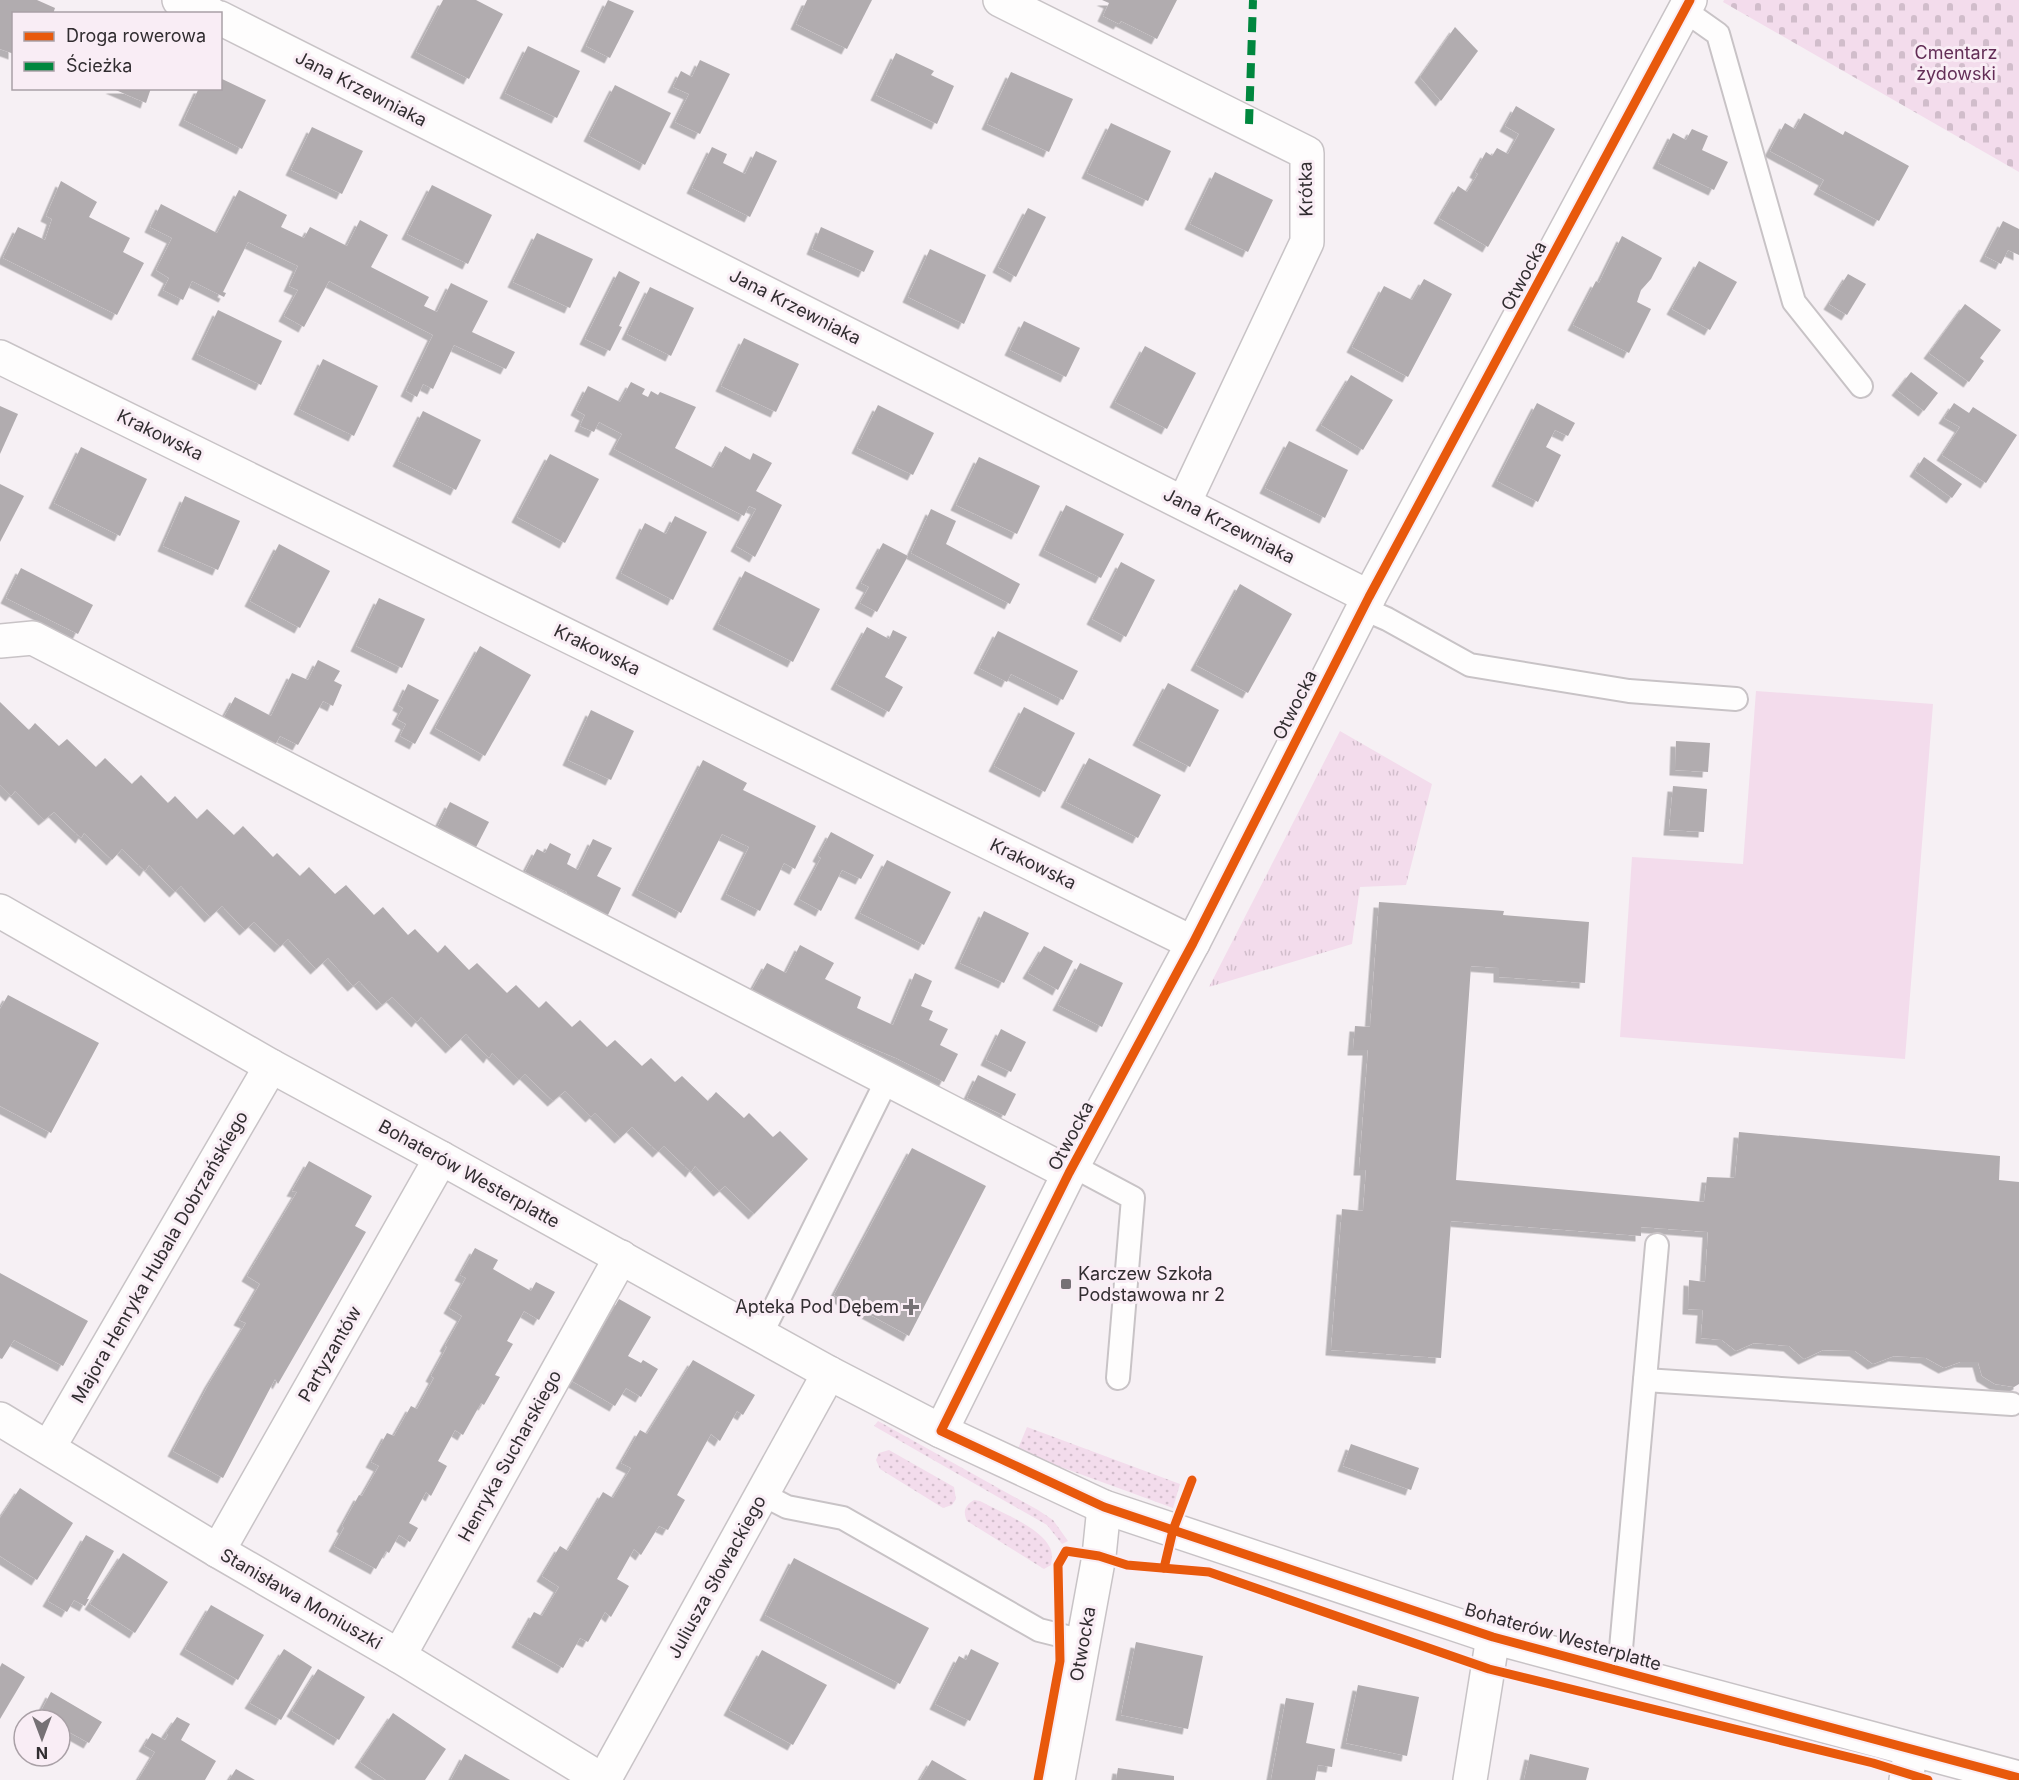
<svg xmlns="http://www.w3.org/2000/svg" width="2019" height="1780" font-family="Inter,sans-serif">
<defs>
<pattern id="grass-dots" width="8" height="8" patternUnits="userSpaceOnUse" patternTransform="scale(1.5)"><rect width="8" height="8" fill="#f3dcec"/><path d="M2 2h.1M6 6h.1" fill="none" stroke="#d1bdcb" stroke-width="1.8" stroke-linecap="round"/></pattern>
<pattern id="cemetery-stones" width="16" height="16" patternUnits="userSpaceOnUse" patternTransform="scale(1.5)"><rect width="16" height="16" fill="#f3dcec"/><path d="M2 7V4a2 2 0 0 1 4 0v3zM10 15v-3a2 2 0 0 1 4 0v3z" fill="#d1bdcb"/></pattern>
<pattern id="park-tufts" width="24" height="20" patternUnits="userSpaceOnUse" patternTransform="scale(1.5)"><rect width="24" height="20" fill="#f3dcec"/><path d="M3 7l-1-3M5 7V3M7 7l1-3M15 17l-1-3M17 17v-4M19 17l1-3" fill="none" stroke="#d1bdcb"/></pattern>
<filter id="shadow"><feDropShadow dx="-5.5" dy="5.5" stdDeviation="0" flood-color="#0004"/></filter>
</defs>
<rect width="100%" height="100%" fill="#f6f0f4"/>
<g fill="url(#grass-dots)">
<polygon points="878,1421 1038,1510 1053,1520 1068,1541 1062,1544 1047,1525 874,1426"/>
<polygon points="1027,1427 1180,1484 1173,1508 1017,1451"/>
<polygon points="889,1450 954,1487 956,1499 952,1505 943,1508 880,1469 876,1460 879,1453"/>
<path d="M974 1500 980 1501C1000 1512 1039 1527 1049 1546 1053 1552 1052 1559 1051 1565L1044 1569 967 1521C963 1512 964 1506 974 1500Z"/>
</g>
<polygon fill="url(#cemetery-stones)" points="1724,0 2019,0 2019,172 1723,2"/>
<polygon fill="url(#park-tufts)" points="1340,731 1432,784 1406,885 1360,887 1352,944 1209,987"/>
<polygon fill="#f3dcec" points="1756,691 1933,704 1905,1059 1620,1037 1632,857 1743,864"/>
<g fill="#b1acaf" filter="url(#shadow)">
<polygon points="0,0 37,0 55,8 53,14 14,14 14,54 0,49"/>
<polygon points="443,0 476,0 503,14 469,79 416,52"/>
<polygon points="608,0 634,11 610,58 586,46"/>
<polygon points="807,0 872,0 847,49 796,24"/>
<polygon points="1102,0 1177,0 1157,39 1121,21 1119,24 1103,16 1109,3"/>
<polygon points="1455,27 1478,51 1441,101 1420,77"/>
<polygon points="528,46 580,71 557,118 505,93"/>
<polygon points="896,53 934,71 931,75 954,86 937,124 876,95"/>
<polygon points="700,60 730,74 700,134 675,122 689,94 673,87 681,71 692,77"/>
<polygon points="1011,72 1073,99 1049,152 987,124"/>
<polygon points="220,78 266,100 242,149 184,120 199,88 220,88"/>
<polygon points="615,85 671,113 645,165 589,136"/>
<polygon points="111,88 151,88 146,103"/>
<polygon points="1516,106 1555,129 1488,247 1439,218 1458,186 1467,192 1478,174 1475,172 1486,152 1492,156 1497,148 1508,154 1519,134 1505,126"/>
<polygon points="1804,113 1843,135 1845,131 1909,166 1879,221 1819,189 1824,180 1770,151 1785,123 1795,129"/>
<polygon points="1111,123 1171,151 1148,201 1087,173"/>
<polygon points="312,127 363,151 342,194 291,170"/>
<polygon points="1692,129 1708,136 1702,150 1728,162 1714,190 1658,163 1673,133 1686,140"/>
<polygon points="712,147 727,154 723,163 745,174 756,151 777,161 750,217 692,188"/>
<polygon points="1215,172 1273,200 1248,252 1190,224"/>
<polygon points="61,181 97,202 89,217 130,238 123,252 144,263 117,315 3,258 18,227 45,240 52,219 46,216"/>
<polygon points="432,185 492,215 468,264 407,234"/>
<polygon points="239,190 287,215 281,227 304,238 310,227 347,246 360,220 388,235 371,267 429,297 424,306 437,312 451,283 488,301 472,332 515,352 506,369 454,345 433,389 423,384 417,397 406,391 433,335 329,281 304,327 284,316 298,290 289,286 298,266 248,242 223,292 226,293 224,297 192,281 183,300 163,290 169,278 156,270 172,238 150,227 161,204 217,233"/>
<polygon points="1028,208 1046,217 1016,277 998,267"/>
<polygon points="2003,221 2019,229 2019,255 2008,250 2001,264 1985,256"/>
<polygon points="821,227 874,251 864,272 812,249"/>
<polygon points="537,233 593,259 570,308 513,282"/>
<polygon points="1622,236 1662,258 1651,279 1641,290 1637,302 1651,309 1629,353 1573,325 1596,281 1599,283"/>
<polygon points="930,249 986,275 964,324 908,297"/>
<polygon points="1699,261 1737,282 1710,330 1672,309"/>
<polygon points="619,271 640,282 619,326 622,327 610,351 585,339"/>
<polygon points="1848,274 1866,284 1847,315 1829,304"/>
<polygon points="1424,279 1452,294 1408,377 1352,347 1384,286 1412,300"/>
<polygon points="650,287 694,308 671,356 627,334"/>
<polygon points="1965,304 2001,330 1980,358 1984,361 1969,382 1929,353"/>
<polygon points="218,310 282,341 261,385 197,354"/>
<polygon points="1024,321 1080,348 1066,377 1010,350"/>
<polygon points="744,338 799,364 776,412 721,386"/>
<polygon points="1145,346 1196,373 1167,429 1115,402"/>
<polygon points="323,359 378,386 354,436 299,409"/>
<polygon points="1911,372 1938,393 1924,411 1897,390"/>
<polygon points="1351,375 1393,400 1363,450 1321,425"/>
<polygon points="631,382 645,389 642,394 648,397 651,391 658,395 660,392 696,407 675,448 713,468 725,446 750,460 753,453 772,463 756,491 782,505 755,557 736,546 756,509 749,506 744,516 614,449 622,434 599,422 594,432 580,426 585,415 576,410 588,386 620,402"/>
<polygon points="1537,403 1575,423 1568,436 1555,430 1546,447 1561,455 1538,502 1497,481"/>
<polygon points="1954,403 1969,413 1973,407 2017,435 1986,483 1942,455 1960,427 1944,418"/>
<polygon points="878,405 934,433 913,475 857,448"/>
<polygon points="0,406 18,414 0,454"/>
<polygon points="423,411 481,440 456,490 398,461"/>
<polygon points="1289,441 1348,470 1325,518 1265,488"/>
<polygon points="81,447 147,479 120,536 54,503"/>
<polygon points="550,454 599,479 565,543 517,517"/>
<polygon points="979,457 1040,486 1017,534 956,505"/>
<polygon points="1924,457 1962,484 1952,498 1915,471"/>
<polygon points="0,484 24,496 0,542"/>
<polygon points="185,496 240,521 218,570 163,546"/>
<polygon points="1066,505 1124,534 1101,578 1044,550"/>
<polygon points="931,509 956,521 946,544 1020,584 1010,604 911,553"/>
<polygon points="675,516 707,532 673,600 621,573 645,523 666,534"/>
<polygon points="883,543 908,556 877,612 860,603 869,587 861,583"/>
<polygon points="279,544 330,571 300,628 250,601"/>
<polygon points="1121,562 1155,580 1126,637 1092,619"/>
<polygon points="21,568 93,605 78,634 6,598"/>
<polygon points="745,571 820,609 793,662 718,624"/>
<polygon points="1240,584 1292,614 1248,693 1196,665"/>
<polygon points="379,598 425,619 402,668 356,646"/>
<polygon points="867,627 889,639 893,630 907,637 885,677 903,687 889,712 836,684"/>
<polygon points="998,631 1078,671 1063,700 1011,674 1007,682 979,668"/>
<polygon points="480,646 531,675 485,756 435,728"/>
<polygon points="318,660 340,671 334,681 342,685 333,706 323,701 298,745 280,736 274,747 223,719 235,697 271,716 292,673 308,680"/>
<polygon points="1168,683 1219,710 1190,767 1138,740"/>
<polygon points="408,684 439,700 415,744 400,736 406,724 397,719 403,708 398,705"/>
<polygon points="0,702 29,730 35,723 59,746 67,739 96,767 105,758 132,784 141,775 168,803 175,796 197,819 207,809 234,835 243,826 273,857 277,853 300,876 309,867 335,894 346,885 374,915 383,907 408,935 415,929 438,953 445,945 469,970 477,963 507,993 516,985 539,1008 546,1001 572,1027 580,1020 607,1047 615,1040 642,1066 651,1058 675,1082 682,1076 708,1101 716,1092 744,1118 749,1113 773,1137 780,1131 808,1159 754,1214 725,1186 719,1191 695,1166 691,1172 664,1146 658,1152 632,1127 620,1138 595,1113 591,1117 565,1091 553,1101 525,1074 519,1080 492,1053 489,1058 466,1034 451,1048 421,1017 417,1022 392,997 382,1005 359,981 353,986 328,958 316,969 288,939 280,947 254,922 245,930 222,906 210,917 181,886 175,892 149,865 145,871 122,849 112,860 84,833 81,838 54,812 44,820 15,791 11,796 0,785"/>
<polygon points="1024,707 1075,733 1045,792 994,766"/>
<polygon points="591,710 634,731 611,780 568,760"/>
<polygon points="1676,741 1710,743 1708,772 1675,770"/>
<polygon points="1089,758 1161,795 1138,838 1066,802"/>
<polygon points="703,760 747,783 743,790 816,826 795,869 784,863 760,911 726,894 749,847 722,834 681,913 637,890"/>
<polygon points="1673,786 1707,789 1704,832 1669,830"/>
<polygon points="450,802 489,822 473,853 435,832"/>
<polygon points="831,832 874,855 861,879 842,870 821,911 799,899 821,858 818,856"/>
<polygon points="593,839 612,848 597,876 621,888 607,917 566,896 567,892 525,872 537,849 545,853 550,843 571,854 567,864 578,870"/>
<polygon points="887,860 951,892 924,945 860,913"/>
<polygon points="1379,902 1504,911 1503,915 1589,922 1585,983 1499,977 1499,968 1471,966 1456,1180 1704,1202 1707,1177 1735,1178 1739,1132 2000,1156 1999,1180 2019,1182 2019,1384 2014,1387 1995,1384 1982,1376 1978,1362 1960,1362 1944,1368 1926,1358 1894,1356 1873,1364 1855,1351 1823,1350 1804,1359 1789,1346 1754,1343 1736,1351 1722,1340 1701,1338 1703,1310 1688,1309 1689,1280 1705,1282 1708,1232 1641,1227 1641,1236 1451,1221 1441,1358 1331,1350 1342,1209 1363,1211 1366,1170 1359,1170 1368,1050 1353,1050 1355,1026 1370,1027"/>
<polygon points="984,911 1029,933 1004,983 960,963"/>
<polygon points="800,945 834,963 825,979 861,997 857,1008 893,1025 915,973 932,981 921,1006 933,1011 929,1020 948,1029 940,1045 958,1054 944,1082 896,1058 843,1036 752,990 767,963 786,973"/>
<polygon points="1044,946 1073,961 1058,990 1028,973"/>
<polygon points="1080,963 1123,983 1102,1027 1058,1005"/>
<polygon points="8,995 99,1043 51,1133 0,1106 0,1009"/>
<polygon points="1001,1029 1026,1042 1011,1072 986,1060"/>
<polygon points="978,1075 1016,1094 1005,1116 967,1098"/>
<polygon points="912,1148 986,1186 909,1336 834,1295"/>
<polygon points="309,1161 372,1196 355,1226 366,1232 278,1384 275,1379 223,1478 173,1451 210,1382 246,1323 239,1320 260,1284 247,1276 297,1192 292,1191"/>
<polygon points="475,1248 498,1260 493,1269 531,1291 536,1282 555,1292 539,1320 524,1311 507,1341 513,1344 495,1375 500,1377 484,1405 481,1403 463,1435 455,1430 438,1461 447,1466 431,1496 426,1492 409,1523 418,1528 410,1542 399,1535 389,1553 386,1551 376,1569 334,1546 344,1528 342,1526 359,1495 362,1496 379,1466 371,1462 387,1433 394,1436 411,1406 417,1409 434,1378 431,1376 447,1347 445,1346 462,1316 449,1308 466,1278 460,1275"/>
<polygon points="0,1273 88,1321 63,1366 14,1340 2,1359 0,1358"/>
<polygon points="619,1299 651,1317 628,1356 641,1363 643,1360 658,1369 641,1397 626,1388 615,1406 572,1381"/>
<polygon points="693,1360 755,1395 743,1415 737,1411 720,1441 711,1434 677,1495 685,1500 668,1530 659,1526 641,1555 634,1549 617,1579 629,1586 611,1617 605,1612 588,1642 580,1638 563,1668 517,1642 534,1612 542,1616 559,1587 542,1576 560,1546 568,1551 603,1492 613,1498 631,1468 621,1463 640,1430 647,1434"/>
<polygon points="1351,1444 1419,1468 1411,1490 1343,1466"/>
<polygon points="20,1488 73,1523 37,1580 0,1556 0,1518"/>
<polygon points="86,1535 114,1551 87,1599 89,1599 85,1606 74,1600 67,1612 48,1601"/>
<polygon points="123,1553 168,1582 135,1633 90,1604"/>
<polygon points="794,1558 929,1628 900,1684 765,1615"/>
<polygon points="211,1605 264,1635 238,1680 185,1649"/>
<polygon points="1136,1642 1203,1656 1188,1729 1121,1715"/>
<polygon points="284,1649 312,1667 281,1720 250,1703"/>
<polygon points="971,1649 999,1663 970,1721 935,1704 959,1656 966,1660"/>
<polygon points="762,1650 827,1685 793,1745 729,1710"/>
<polygon points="2,1663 25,1677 0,1719 0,1667"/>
<polygon points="318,1669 365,1697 339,1740 292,1711"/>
<polygon points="1358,1685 1419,1697 1407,1756 1346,1743"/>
<polygon points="51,1692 102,1722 89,1743 60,1727 60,1720 48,1720 39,1715"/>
<polygon points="1286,1698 1314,1703 1306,1743 1335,1749 1332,1767 1318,1765 1315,1780 1271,1780"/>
<polygon points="393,1713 446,1749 425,1780 386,1780 360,1762"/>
<polygon points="177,1717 190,1724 181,1740 216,1761 205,1780 138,1780 155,1752 144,1746 152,1733 165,1740 168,1735 166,1733"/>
<polygon points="465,1754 510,1780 451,1780"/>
<polygon points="1530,1754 1589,1768 1586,1780 1524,1780"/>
<polygon points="932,1760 967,1780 920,1780"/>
<polygon points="1118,1768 1174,1776 1174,1780 1116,1780"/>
<polygon points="236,1769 255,1780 229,1780"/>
</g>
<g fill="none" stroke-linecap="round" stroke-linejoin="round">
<g stroke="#c8c3c6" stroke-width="26">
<g id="service">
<polyline points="1684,10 1718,34 1794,302 1861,386"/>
<polyline points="1364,609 1387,619 1470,665 1629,691 1736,699"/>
<polyline points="1073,1166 1133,1198 1118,1378"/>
<polyline points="761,1335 887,1080"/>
<polyline points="1645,1380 2012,1404"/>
<polyline points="762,1494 787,1507 843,1518 1039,1630 1083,1641"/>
<polyline points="1619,1671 1657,1245"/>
</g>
</g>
<g stroke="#c8c3c6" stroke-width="36">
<g id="minor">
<polyline points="179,0 211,14"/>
<polyline points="1000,0 1307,153 1307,242 1184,503"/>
<polyline points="220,18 1369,597"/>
<polyline points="0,357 1193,943"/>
<polyline points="0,641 33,638 1069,1173"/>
<polyline points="0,1419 218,1551 399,1656 602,1780"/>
<polyline points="941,1431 1069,1173 1193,943 1369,597 1690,0"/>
<polyline points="49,1447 271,1066"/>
<polyline points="218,1551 441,1158"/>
<polyline points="399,1656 621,1257"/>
<polyline points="604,1780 829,1373"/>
<polyline points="1058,1780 1099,1556 1104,1507"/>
<polyline points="1470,1780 1493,1637"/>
<polyline points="1906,1780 1911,1750"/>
</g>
</g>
<g stroke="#c8c3c6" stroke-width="36">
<polyline id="tertiary" points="0,911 271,1066 441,1158 829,1373 941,1431 1104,1507 1493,1637 2019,1778"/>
</g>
<use href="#service" stroke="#fefdfd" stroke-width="22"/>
<use href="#minor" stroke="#fefdfd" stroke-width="33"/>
<use href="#tertiary" stroke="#fefdfd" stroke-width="33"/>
<polyline stroke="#00873e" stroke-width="8" stroke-dasharray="15 8" stroke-linecap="butt" points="1249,124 1253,0"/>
<g stroke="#f9edf5" stroke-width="13">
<g id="cycleway">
<polyline points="1690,0 1369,597 1193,943 1069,1173 941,1431 1104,1507 1493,1637 2019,1778"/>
<polyline points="1164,1568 1173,1530 1192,1480"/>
<polyline points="1038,1780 1060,1661 1058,1565 1066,1551 1099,1556 1127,1565 1209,1572 1489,1669 1873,1763 1928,1780"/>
</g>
</g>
<use href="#cycleway" stroke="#e8590c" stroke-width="9"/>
</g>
<g fill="#767175" stroke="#f9edf5" stroke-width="2">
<rect x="1060" y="1278" width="12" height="12" rx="3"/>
<path d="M908 1298h6v6h6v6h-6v6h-6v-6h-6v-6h6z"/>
</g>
<g text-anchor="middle" stroke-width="6" stroke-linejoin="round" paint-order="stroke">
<g font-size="18" fill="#632e57" stroke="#f9edf5">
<text x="1956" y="59">Cmentarz<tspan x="1956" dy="21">żydowski</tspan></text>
</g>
<g font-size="18" fill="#312d30" stroke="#f9edf5">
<text transform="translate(361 89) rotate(27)" y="6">Jana Krzewniaka</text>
<text transform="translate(1306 189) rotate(-91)" y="6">Krótka</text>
<text transform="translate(1524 276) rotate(-62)" y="6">Otwocka</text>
<text transform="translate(795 307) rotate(27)" y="6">Jana Krzewniaka</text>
<text transform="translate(160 435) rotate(26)" y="6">Krakowska</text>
<text transform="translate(1229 526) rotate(27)" y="6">Jana Krzewniaka</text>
<text transform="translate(597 650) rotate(26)" y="6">Krakowska</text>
<text transform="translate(1295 705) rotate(-63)" y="6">Otwocka</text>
<text transform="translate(1033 864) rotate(26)" y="6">Krakowska</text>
<text transform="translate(1071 1136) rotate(-62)" y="6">Otwocka</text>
<text transform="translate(469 1174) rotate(29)" y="6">Bohaterów Westerplatte</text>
<text transform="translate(160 1257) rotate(-60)" y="6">Majora Henryka Hubala Dobrzańskiego</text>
<text transform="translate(330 1354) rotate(-60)" y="6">Partyzantów</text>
<text transform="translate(510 1456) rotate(-61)" y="6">Henryka Sucharskiego</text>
<text transform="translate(717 1577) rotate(-61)" y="6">Juliusza Słowackiego</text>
<text transform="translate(301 1599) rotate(30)" y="6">Stanisława Moniuszki</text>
<text transform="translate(1563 1637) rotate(16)" y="6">Bohaterów Westerplatte</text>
<text transform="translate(1083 1644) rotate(-80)" y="6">Otwocka</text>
</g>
<g font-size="18" fill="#312d30" stroke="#f9edf5" text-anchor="start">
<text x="1078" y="1280">Karczew Szkoła<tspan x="1078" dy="21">Podstawowa nr 2</tspan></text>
<text x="899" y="1313" text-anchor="end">Apteka Pod Dębem</text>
</g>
</g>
<rect x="12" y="12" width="210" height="78" fill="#f9edf5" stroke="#a9a0a6" stroke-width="1.5"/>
<rect x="24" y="32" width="30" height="9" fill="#e8590c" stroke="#a9a0a6" stroke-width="1.5"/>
<text x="66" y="42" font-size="18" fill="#312d30">Droga rowerowa</text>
<rect x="24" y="62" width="30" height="9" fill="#00873e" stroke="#a9a0a6" stroke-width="1.5"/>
<text x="66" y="72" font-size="18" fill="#312d30">Ścieżka</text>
<g transform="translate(42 1738) rotate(180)"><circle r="28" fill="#f9edf5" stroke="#a9a0a6" stroke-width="1.5"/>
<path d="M0-4.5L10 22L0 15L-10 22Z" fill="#767175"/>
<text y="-9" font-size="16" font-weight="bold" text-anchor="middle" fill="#312d30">N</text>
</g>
</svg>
